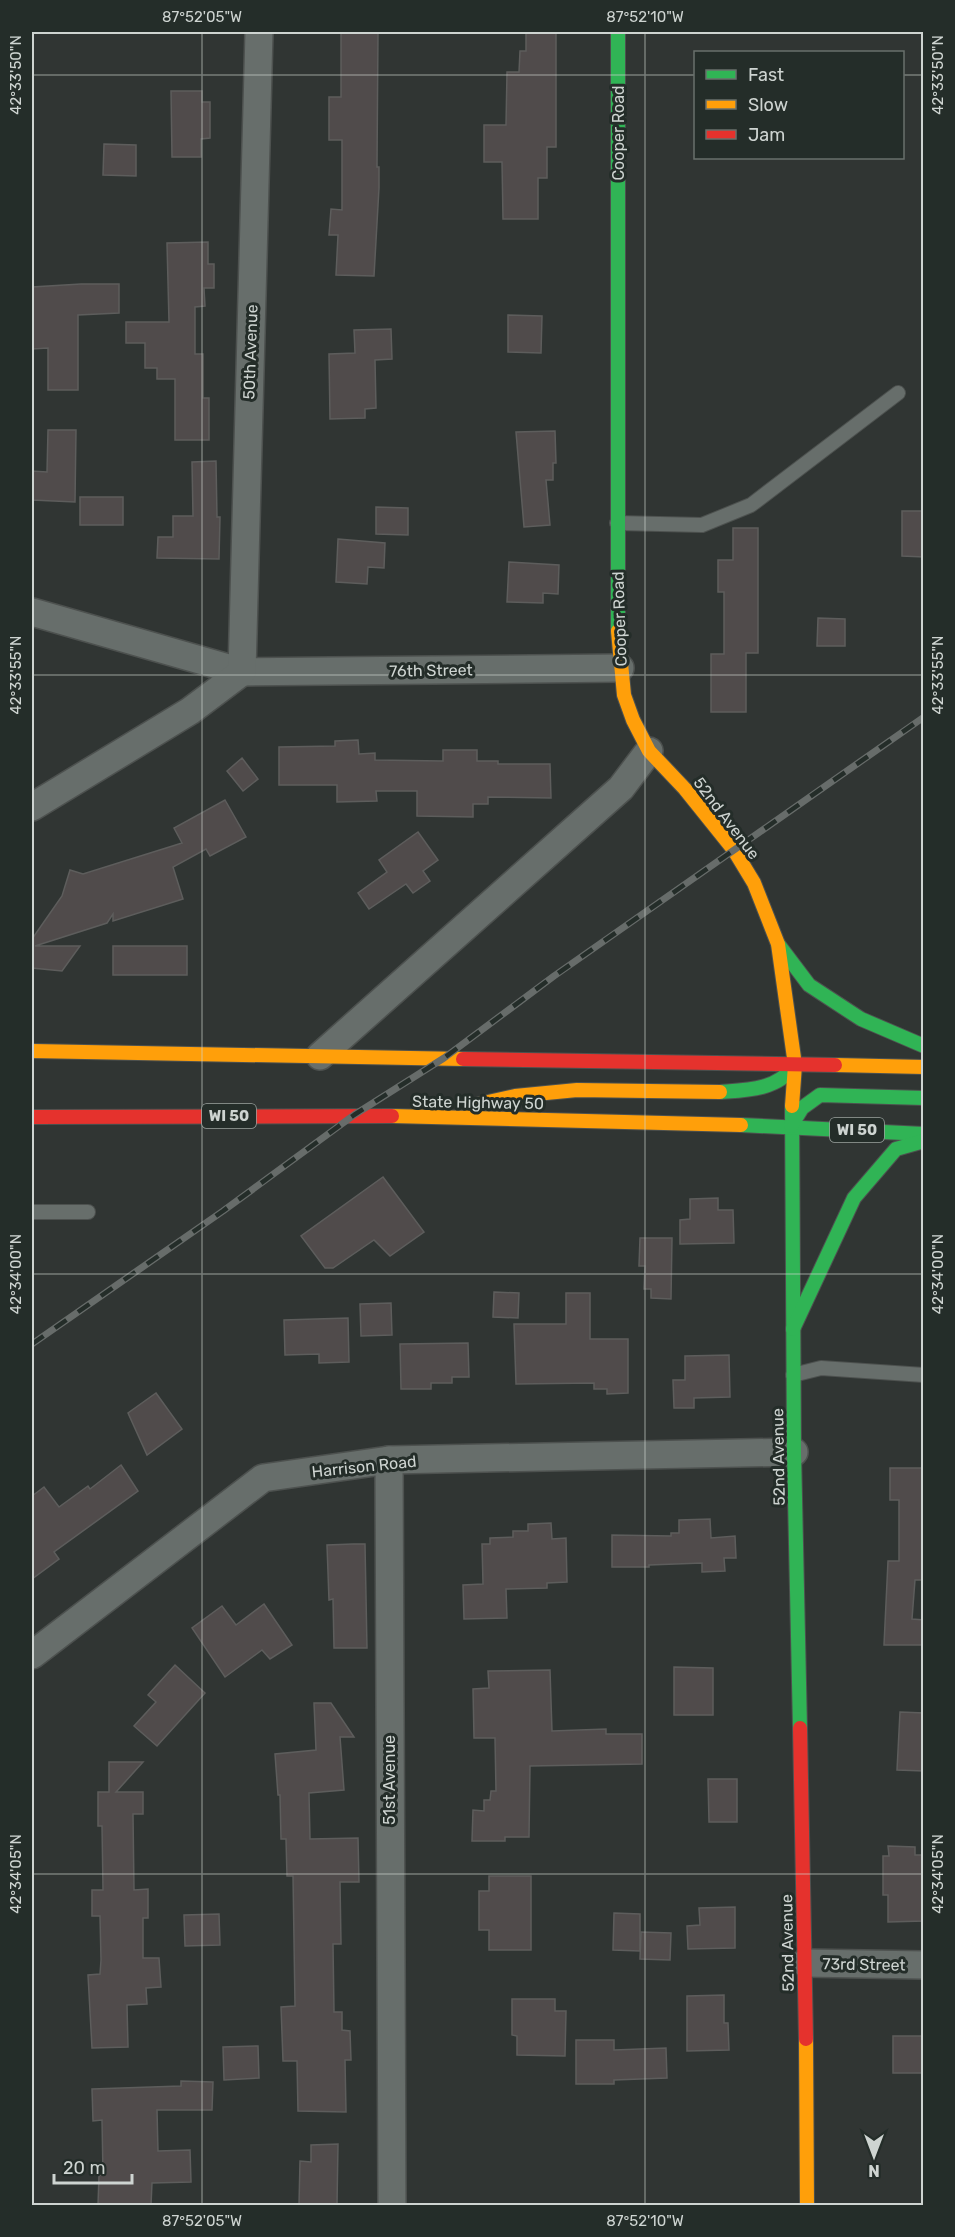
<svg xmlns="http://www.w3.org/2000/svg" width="955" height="2237" font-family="Rubik,sans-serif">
<rect width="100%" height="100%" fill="#303533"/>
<g fill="#504b4b" stroke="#5d5d5c" stroke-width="1.5">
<polygon points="341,32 378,32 377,167 379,167 379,188 374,276 336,275 338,235 329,235 331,209 342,210 342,140 329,140 329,97 341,97"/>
<polygon points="526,32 556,32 556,147 547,147 547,178 538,178 538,219 503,219 502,162 484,162 484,125 506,125 507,72 519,72 520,51 526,51"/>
<polygon points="171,91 202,91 202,102 210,102 210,138 201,139 201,157 172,157"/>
<polygon points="104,144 136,145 136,176 103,175"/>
<polygon points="208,242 208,264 214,264 214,288 204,288 205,306 195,307 195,354 203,354 203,398 209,398 209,440 175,440 175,379 157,379 157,368 145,368 145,343 126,343 126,322 169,322 167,243"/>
<polygon points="81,284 119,284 119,313 78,315 78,390 48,390 48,348 32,349 32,287"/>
<polygon points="508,315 542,316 541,353 508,352"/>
<polygon points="391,329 392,359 375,360 376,408 365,409 365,418 330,419 329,354 355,353 354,330"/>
<polygon points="48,430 76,430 75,502 32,500 32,471 47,472"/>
<polygon points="555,431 556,463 553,463 553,480 546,480 550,525 524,527 516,432"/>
<polygon points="216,461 217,517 220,517 219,559 157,558 158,537 173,537 173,516 193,516 192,462"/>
<rect x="80" y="497" width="43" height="28"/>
<polygon points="376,507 408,508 408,535 376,534"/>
<polygon points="902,511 924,511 924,557 902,556"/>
<polygon points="733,528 758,528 758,653 746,653 746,712 711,712 711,654 724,654 724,592 718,592 718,560 733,560"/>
<polygon points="338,539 385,543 384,568 368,567 367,584 336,582"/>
<polygon points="509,562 559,565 558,594 543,593 543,603 507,602"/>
<polygon points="818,618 845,619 845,646 817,646"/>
<polygon points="358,740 359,754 375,753 375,760 443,761 443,750 477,750 477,761 498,761 498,764 550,764 551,798 488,797 488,804 473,804 473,817 417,816 417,791 376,791 377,801 337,802 337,785 279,785 279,747 335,746 335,741"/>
<polygon points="242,758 258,779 243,791 227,771"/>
<polygon points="225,800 246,837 210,856 206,849 173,867 183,899 113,921 113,914 107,923 35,946 80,946 62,971 32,968 32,939 62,896 70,870 83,874 182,843 174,828"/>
<polygon points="418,832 438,860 423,871 430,881 413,893 406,884 369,909 358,893 387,872 379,860"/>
<rect x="113" y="946" width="74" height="29"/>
<polygon points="383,1177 424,1232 390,1256 374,1240 333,1268 325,1268 301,1236"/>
<polygon points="718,1198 718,1210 733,1210 734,1243 680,1244 680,1220 690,1219 690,1199"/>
<polygon points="640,1238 672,1238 671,1299 651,1298 651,1289 644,1289 645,1266 639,1266"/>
<polygon points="494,1292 519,1293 518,1318 493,1317"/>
<polygon points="566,1293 590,1293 590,1339 628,1339 628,1393 607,1394 607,1389 594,1389 594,1383 516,1384 514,1324 566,1324"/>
<polygon points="391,1303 392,1335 361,1336 360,1304"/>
<polygon points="348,1318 349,1362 319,1363 319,1354 285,1355 284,1320"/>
<polygon points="468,1343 469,1377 452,1377 452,1383 431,1383 431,1389 401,1389 400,1344"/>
<polygon points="729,1355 730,1397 694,1398 694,1408 674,1408 673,1380 685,1380 685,1356"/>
<polygon points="156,1393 182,1429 147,1455 128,1413"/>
<polygon points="121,1465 138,1491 54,1552 59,1559 32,1579 32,1496 44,1487 59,1507 88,1486 90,1489"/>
<polygon points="890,1468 924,1468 924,1580 915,1580 912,1619 924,1620 924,1645 884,1645 888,1561 899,1561 899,1500 890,1500"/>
<polygon points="710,1519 711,1538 735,1536 736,1558 724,1558 725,1571 702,1572 702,1563 649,1565 649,1567 612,1567 612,1535 671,1536 671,1533 679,1533 679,1520"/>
<polygon points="551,1523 552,1539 566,1538 567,1582 547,1583 547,1588 506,1589 507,1618 464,1619 463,1585 483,1584 482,1544 490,1544 490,1538 513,1537 513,1531 528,1531 528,1524"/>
<polygon points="353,1544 365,1544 367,1648 334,1648 333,1599 329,1600 327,1545"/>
<polygon points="264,1604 292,1645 270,1659 262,1650 225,1677 192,1628 222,1606 236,1625"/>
<polygon points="175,1665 205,1693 157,1746 134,1726 156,1702 148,1695"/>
<polygon points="674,1667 713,1668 713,1715 674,1715"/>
<polygon points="550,1670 552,1731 606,1729 606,1734 642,1734 642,1764 530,1766 529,1837 505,1837 505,1841 472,1841 473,1810 484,1811 484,1800 490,1800 491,1791 496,1791 495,1738 474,1738 473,1689 489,1688 488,1671"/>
<polygon points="314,1703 331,1703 354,1737 340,1737 344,1790 309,1793 310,1839 358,1838 359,1882 340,1882 341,1944 333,1944 334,2012 342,2012 342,2030 350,2031 351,2060 345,2060 346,2112 298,2111 297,2061 283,2061 281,2007 295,2006 293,1876 287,1876 286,1839 281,1839 280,1795 278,1795 275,1754 316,1750"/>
<polygon points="900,1712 924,1713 924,1771 897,1770"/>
<polygon points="109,1762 143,1762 116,1792 143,1792 143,1814 133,1814 134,1890 148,1889 148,1918 143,1918 143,1958 159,1958 161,1987 146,1988 147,2004 127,2005 128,2047 92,2048 88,1975 100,1974 101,1960 100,1916 92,1916 92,1890 103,1890 102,1826 98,1826 98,1792 109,1792"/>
<polygon points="708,1779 737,1779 737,1822 709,1822"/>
<polygon points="888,1846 915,1847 915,1855 924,1855 924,1921 888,1922 888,1895 883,1895 883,1856 889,1856"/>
<polygon points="489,1876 531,1876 531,1950 489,1950 489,1930 479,1930 479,1891 489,1891"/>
<polygon points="735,1907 735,1948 688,1949 687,1926 700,1925 699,1908"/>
<polygon points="614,1913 640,1914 640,1951 613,1950"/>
<polygon points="219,1914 220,1945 185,1946 184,1915"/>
<polygon points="641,1932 671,1933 670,1960 640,1959"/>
<polygon points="724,1995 724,2023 728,2023 729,2050 687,2051 687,1996"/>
<polygon points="512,1999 555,1999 555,2011 566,2011 565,2056 517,2055 517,2036 512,2035"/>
<rect x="893" y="2036" width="31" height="37"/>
<polygon points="576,2040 614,2040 614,2050 666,2048 667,2078 614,2080 614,2084 576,2084"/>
<polygon points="258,2046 259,2078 224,2080 223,2047"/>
<polygon points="181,2081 213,2082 212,2110 157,2110 158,2151 190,2150 191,2182 152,2183 151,2205 98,2205 99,2175 103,2175 102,2120 93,2121 92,2089 181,2086"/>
<polygon points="338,2144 337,2205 299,2205 300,2161 311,2162 311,2145"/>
</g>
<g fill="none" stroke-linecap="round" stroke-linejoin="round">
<g stroke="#4d514f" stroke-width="16">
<g id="lane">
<polyline points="617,523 702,525 751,505 898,393"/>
<polyline points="32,1212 88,1212"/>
<polyline points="793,1375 821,1368 924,1375"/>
</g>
</g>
<g stroke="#4d514f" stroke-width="30">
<g id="street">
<polyline points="32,612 242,672 620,668"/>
<polyline points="32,807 190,711 242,672 259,32"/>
<polyline points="320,1056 621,788 649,751"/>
<polyline points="389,1460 392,2206"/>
<polyline points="32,1655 263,1478 389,1460 794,1452"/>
<polyline points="805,1963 924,1965"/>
</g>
</g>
<g stroke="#4d514f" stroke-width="16">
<g id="fast">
<polyline points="618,32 618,631"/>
<polyline points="778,944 809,985 861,1019 924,1046"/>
<path d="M720 1092C746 1090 777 1090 793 1067"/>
<polyline points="792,1106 794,1452 800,1728"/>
<polyline points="741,1125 924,1134"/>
<polyline points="791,1126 802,1108 820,1095 924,1098"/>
<polyline points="793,1329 854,1198 896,1149 924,1141"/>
</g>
</g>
<g stroke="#4d514f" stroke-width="16">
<g id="slow">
<polyline points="618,631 624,695 633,720 649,751 685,789 734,850 754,883 778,944 795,1065 792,1106"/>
<polyline points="32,1051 463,1059"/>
<polyline points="835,1065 924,1067"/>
<polyline points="470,1106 515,1096 577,1090 720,1092"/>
<polyline points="392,1116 741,1125"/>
<polyline points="806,2039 807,2206"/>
</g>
</g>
<g stroke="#4d514f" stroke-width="16">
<g id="jam">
<polyline points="463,1059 835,1065"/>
<polyline points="32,1117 392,1116"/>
<polyline points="800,1728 806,2039"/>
</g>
</g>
<use href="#lane" stroke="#676e6b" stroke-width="14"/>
<use href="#street" stroke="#676e6b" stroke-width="27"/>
<use href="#fast" stroke="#30b455" stroke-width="14"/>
<use href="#slow" stroke="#ff9f0a" stroke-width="14"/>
<use href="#jam" stroke="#e5322d" stroke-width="14"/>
<g stroke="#676c6a" stroke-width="7">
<polyline id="rail" points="32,1344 223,1211 354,1115 444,1058 554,976 924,717"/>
</g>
<use href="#rail" stroke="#242d29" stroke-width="4.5" stroke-dasharray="14" stroke-linecap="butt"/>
</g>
<path fill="none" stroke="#ced4d1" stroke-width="1.5" stroke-opacity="0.45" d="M202 32V2206M645 32V2206M32 75H696M902 75H924M32 675H924M32 1274H924M32 1874H924"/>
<g text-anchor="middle" stroke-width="6" stroke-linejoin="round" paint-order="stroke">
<g fill="#242d29" stroke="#9ba29f" stroke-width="1.5">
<rect x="202" y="1104" width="54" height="24" rx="4.5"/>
<rect x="830" y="1118" width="54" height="24" rx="4.5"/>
</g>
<g font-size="15" font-weight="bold" fill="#ced4d1">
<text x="229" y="1121">WI 50</text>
<text x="857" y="1135">WI 50</text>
</g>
<g font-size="16" fill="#ced4d1" stroke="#242d29">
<text transform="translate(618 133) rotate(-90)" y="6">Cooper Road</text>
<text transform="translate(250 352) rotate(-88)" y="6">50th Avenue</text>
<text transform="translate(619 619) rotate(-92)" y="6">Cooper Road</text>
<text transform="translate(431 670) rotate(-1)" y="6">76th Street</text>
<text transform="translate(727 818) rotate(53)" y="6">52nd Avenue</text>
<text transform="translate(478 1102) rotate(1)" y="6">State Highway 50</text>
<text transform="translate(778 1457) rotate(-91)" y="6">52nd Avenue</text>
<text transform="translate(364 1466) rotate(-6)" y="6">Harrison Road</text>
<text transform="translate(389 1780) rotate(-90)" y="6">51st Avenue</text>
<text transform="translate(787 1943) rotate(-91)" y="6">52nd Avenue</text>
<text transform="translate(864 1964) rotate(1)" y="6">73rd Street</text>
</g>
</g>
<rect width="955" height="2237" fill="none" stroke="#242d29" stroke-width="66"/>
<rect x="694" y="51" width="210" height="108" fill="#242d29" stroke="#68706c" stroke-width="1.5"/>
<rect x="706" y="70" width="30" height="9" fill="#30b455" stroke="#68706c" stroke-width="1.5"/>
<text x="748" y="81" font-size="18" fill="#ced4d1">Fast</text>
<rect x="706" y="100" width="30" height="9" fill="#ff9f0a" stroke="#68706c" stroke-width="1.5"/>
<text x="748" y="111" font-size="18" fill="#ced4d1">Slow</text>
<rect x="706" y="130" width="30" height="9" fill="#e5322d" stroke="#68706c" stroke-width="1.5"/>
<text x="748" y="141" font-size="18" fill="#ced4d1">Jam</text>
<g transform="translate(874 2156) rotate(180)" stroke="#242d29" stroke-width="4.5" paint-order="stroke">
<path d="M0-4.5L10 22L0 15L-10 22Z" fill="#ced4d1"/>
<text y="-9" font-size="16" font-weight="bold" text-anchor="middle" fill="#ced4d1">N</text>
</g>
<path d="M54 2174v9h78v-9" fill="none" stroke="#ced4d1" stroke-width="3"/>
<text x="63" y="2174" font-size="18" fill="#ced4d1" stroke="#242d29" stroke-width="4.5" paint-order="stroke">20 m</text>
<rect x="33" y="33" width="889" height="2171" fill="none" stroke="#ced4d1" stroke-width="2"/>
<g font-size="15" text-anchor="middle" fill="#ced4d1">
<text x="202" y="22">87°52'05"W</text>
<text x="645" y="22">87°52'10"W</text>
<text transform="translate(938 75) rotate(-90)" y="5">42°33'50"N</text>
<text transform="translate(16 75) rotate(-90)" y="5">42°33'50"N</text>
<text transform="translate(938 675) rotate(-90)" y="5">42°33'55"N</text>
<text transform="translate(16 675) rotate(-90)" y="5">42°33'55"N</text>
<text transform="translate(938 1274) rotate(-90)" y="5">42°34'00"N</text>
<text transform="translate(16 1274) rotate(-90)" y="5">42°34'00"N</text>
<text transform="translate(16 1874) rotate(-90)" y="5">42°34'05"N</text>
<text transform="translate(938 1874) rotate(-90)" y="5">42°34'05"N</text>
<text x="202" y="2226">87°52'05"W</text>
<text x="645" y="2226">87°52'10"W</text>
</g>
</svg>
